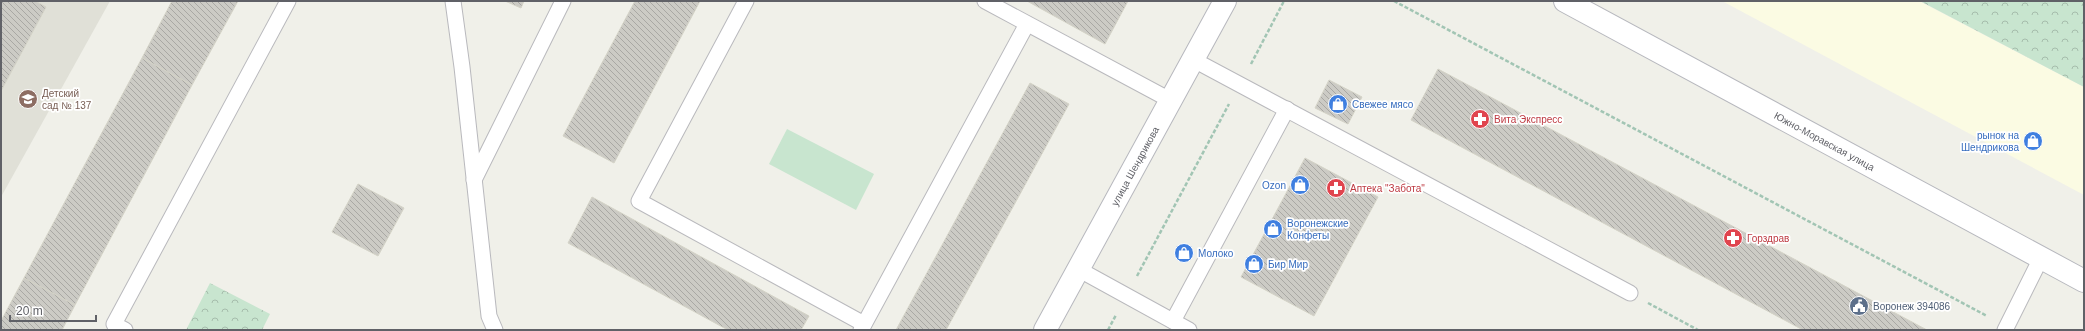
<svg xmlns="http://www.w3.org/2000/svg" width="2085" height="331" font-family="Helvetica,sans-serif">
<defs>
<pattern id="forest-crowns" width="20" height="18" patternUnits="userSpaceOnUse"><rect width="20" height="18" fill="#c8e5cf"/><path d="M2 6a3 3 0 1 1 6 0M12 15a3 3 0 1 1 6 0" fill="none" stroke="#a6bdac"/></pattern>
<pattern id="building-back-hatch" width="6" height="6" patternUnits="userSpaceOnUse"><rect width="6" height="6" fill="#cccbc5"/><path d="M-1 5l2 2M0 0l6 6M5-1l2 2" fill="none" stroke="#a9a8a4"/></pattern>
</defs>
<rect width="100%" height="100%" fill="#f0f0e9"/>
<polygon fill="#fbfbe3" points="1722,1 1919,1 2084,87 2084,195"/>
<polygon fill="#e0e0d7" points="1,1 110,1 1,197"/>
<g fill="url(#forest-crowns)">
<polygon points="1920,1 2084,1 2084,87"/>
<polygon points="210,283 270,314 262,330 186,330"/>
</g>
<polygon fill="#c8e5cf" points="787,129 874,174 856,210 769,164"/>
<g fill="url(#building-back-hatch)" stroke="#d4d3c7">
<polygon points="1,1 35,1 46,7 1,91"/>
<polygon points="172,1 238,1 192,85 142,58"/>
<polygon points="505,1 524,1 521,8"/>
<polygon points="635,1 700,1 614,163 563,136"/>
<polygon points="1027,1 1128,1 1105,44"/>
<polygon points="142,58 192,85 75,305 24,278"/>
<polygon points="1438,69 1927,330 1803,330 1411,120"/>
<polygon points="1329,80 1362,97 1348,124 1315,108"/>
<polygon points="1030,83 1069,104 946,330 896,330"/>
<polygon points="1305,158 1378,197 1314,316 1241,277"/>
<polygon points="358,184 404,208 378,256 332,232"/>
<polygon points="592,197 809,316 801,330 728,330 568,243"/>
<polygon points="24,278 75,305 62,330 1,330 1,321"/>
</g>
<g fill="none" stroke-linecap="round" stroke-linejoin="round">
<g stroke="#b9b9bd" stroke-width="17">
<g id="lane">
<polyline points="453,1 462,67 489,316 495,330"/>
<polyline points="746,1 639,201 864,324"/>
<polyline points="985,1 1170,100"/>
<polyline points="1192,59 1630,293"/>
<polyline points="474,180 563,1"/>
<polyline points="1078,269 1189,330"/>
<polyline points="1173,321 1287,109"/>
<polyline points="125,330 114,324 288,1"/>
<polyline points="861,330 1027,24"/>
<polyline points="2005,330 2041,258"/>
</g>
</g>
<g stroke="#b7b8be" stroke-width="24">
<g id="secondary">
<path id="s1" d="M1565 1 2084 281"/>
<path id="s2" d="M1045 330 1225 1"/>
</g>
</g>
<g stroke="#a2c5b4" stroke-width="2.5" stroke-dasharray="4 2" stroke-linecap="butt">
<polyline points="1394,1 1987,316"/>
<polyline points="1251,64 1284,1"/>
<polyline points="1137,276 1229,104"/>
<polyline points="1648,303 1698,330"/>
<polyline points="1108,330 1116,315"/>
</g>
<use href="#lane" stroke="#fff" stroke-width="15"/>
<use href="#secondary" stroke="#fff" stroke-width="22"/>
</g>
<defs>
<g id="school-disc" transform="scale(1)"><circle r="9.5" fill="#8d6e63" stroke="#fff"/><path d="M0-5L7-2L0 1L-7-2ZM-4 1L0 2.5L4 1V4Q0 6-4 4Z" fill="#fff"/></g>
<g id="shop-disc" transform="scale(1)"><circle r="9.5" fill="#3f7fe0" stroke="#fff"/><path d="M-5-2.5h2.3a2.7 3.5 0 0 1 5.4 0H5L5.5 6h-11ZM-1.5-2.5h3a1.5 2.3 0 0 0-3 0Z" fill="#fff"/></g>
<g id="pharmacy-disc" transform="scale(1)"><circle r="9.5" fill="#e0444e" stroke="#fff"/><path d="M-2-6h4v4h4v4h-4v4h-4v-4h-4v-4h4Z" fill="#fff"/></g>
<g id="civic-disc" transform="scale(1)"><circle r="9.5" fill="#5c6f8a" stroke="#fff"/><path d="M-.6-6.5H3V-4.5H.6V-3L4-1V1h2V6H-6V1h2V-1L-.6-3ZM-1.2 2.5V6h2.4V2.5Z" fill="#fff"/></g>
</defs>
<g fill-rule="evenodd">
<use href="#school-disc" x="28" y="99"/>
<use href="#shop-disc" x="1338" y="104"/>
<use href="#pharmacy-disc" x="1480" y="119"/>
<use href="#shop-disc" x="2033" y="141"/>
<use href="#shop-disc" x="1300" y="185"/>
<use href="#pharmacy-disc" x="1336" y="188"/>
<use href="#shop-disc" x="1273" y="229"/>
<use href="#pharmacy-disc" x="1733" y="238"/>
<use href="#shop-disc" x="1184" y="253"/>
<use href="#shop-disc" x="1254" y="264"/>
<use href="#civic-disc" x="1859" y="306"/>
</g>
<g text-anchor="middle" stroke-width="3.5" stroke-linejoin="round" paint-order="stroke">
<g font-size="10" fill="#785e54" stroke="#fff" text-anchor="start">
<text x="42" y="97">Детский<tspan x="42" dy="12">сад № 137</tspan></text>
</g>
<g font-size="10" fill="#366cbe" stroke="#fff" text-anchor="start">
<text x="1352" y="108">Свежее мясо</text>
<text x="2019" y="139" text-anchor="end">рынок на<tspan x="2019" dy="12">Шендрикова</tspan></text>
<text x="1286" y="189" text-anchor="end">Ozon</text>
<text x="1287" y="227">Воронежские<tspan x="1287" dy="12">Конфеты</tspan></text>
<text x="1198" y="257">Молоко</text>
<text x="1268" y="268">Бир Мир</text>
</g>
<g font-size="10" fill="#be3a42" stroke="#fff" text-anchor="start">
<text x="1494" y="123">Вита Экспресс</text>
<text x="1350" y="192">Аптека "Забота"</text>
<text x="1747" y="242">Горздрав</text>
</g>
<g font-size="10" fill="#606167" stroke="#fff">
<text dy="4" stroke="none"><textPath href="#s1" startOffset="295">Южно-Моравская улица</textPath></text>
<text dy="4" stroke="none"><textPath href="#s2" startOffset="187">улица Шендрикова</textPath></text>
</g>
<g font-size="10" fill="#4e5e75" stroke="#fff" text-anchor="start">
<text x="1873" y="310">Воронеж 394086</text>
</g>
</g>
<rect width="2085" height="331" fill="none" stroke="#606167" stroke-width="4"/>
<path d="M10 315v6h86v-6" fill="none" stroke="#606167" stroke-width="2"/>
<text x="16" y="315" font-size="12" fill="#606167" stroke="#ffffff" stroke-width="3" paint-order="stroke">20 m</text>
</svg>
